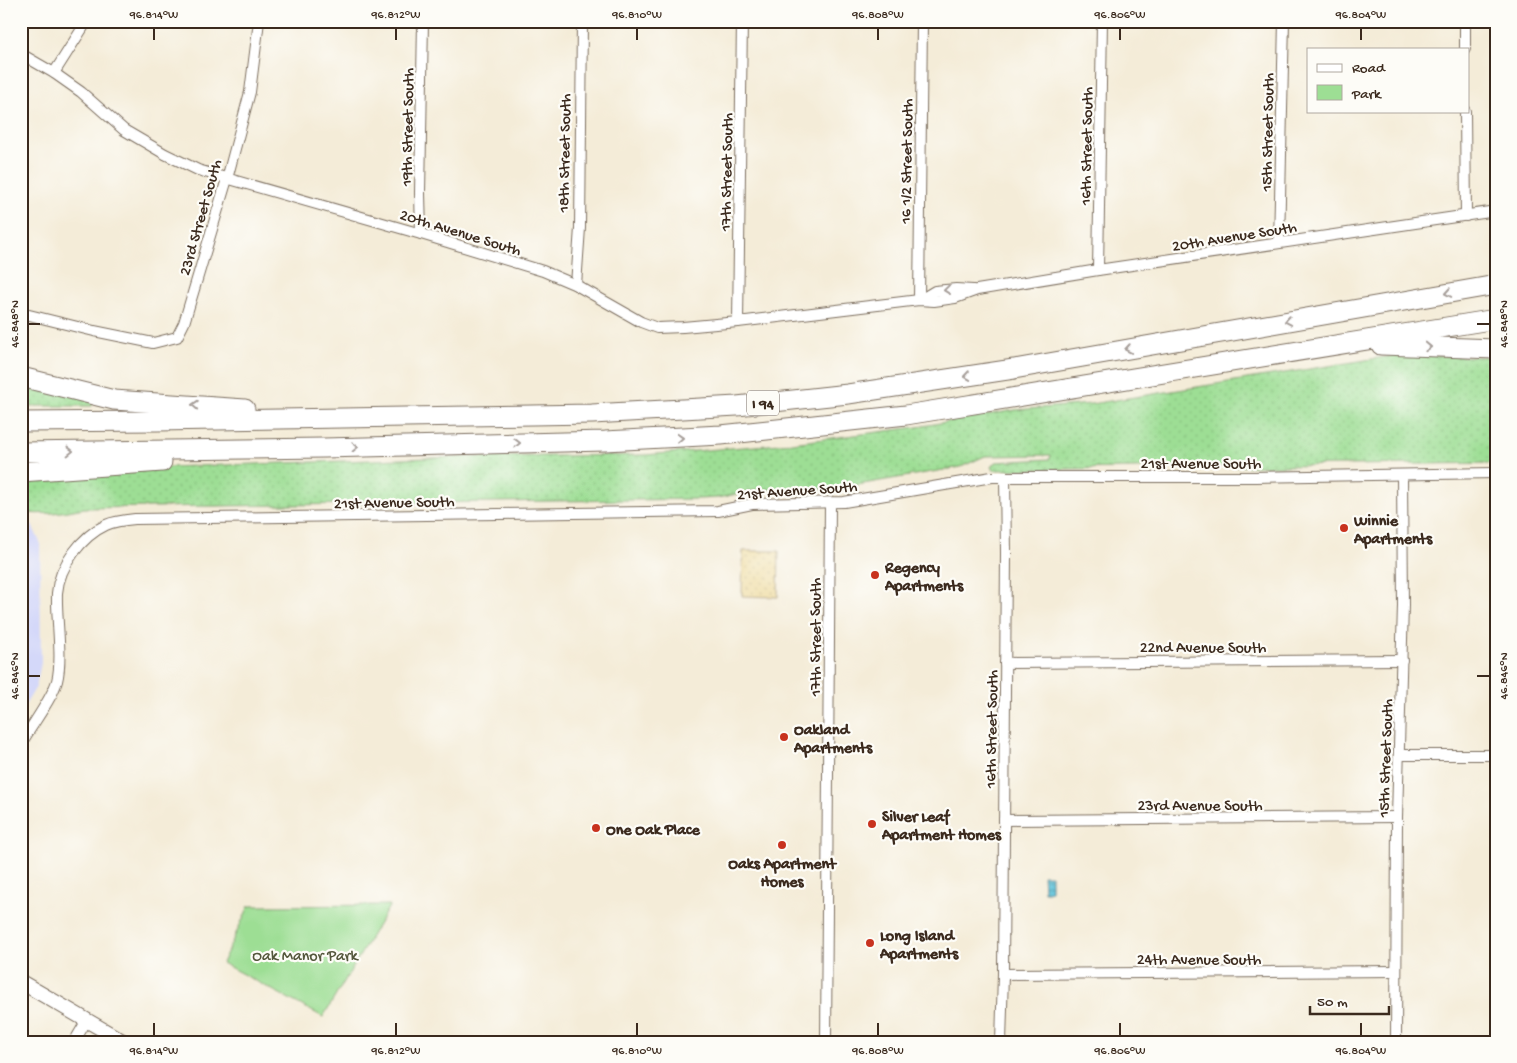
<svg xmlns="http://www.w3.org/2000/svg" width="1517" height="1063" font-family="'Gochi Hand',sans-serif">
<defs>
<pattern id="grass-dots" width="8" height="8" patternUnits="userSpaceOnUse" patternTransform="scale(1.25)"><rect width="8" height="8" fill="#9dde94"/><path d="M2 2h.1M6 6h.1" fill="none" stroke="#88bf7f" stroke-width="1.8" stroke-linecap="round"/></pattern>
<pattern id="sand-dots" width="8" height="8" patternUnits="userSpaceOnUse" patternTransform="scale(1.25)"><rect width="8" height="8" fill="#eeda9e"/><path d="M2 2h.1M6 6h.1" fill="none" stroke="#cdbb88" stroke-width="1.8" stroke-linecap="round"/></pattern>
<pattern id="water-rules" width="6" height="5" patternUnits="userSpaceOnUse" patternTransform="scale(1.25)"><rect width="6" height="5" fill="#5ac0d8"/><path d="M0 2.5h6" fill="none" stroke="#4c9caf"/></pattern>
</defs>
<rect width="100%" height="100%" fill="#fdfcf7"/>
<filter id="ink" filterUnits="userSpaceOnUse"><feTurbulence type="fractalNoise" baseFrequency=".02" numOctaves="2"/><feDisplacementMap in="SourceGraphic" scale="10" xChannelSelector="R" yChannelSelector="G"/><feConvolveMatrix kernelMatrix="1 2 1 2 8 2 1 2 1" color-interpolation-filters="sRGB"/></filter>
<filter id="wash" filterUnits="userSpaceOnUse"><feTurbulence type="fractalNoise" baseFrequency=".0096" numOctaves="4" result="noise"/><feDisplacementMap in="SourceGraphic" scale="20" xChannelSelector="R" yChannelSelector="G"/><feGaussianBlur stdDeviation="1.12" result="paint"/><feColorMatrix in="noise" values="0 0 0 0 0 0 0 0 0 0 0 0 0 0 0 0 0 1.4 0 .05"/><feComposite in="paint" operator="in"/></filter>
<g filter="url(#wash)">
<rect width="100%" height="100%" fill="#f4ecd8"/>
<polygon fill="#d4d8f9" points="21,517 28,517 40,542 41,663 36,687 21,712"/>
<g fill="url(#grass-dots)" stroke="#6c8459">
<path d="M1397 355 1496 357V463L993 470 991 467 995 462 1050 459 1051 455 985 456 961 467 834 489 755 490 718 498 699 499 84 508C63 512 42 516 21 512V477L138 468 460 457 645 455 792 443 917 427 1015 410 1091 404Z"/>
<polygon points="21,382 94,399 92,406 21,406"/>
</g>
<polygon fill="url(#sand-dots)" stroke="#94825e" points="743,551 779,551 778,597 742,596"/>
<polygon fill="#9dde94" stroke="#6c8459" points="390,905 323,1017 222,963 249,906"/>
<polygon fill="url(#water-rules)" stroke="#4a757b" points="1043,875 1051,875 1051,891 1044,891"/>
</g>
<g filter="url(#ink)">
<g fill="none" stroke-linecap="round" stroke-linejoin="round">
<g stroke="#7c6e5f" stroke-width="12">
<g id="street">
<polyline points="1465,21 1465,49"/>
<polyline points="21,54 54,73 81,92 124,130 165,154 198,170 421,234 543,271 576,285 641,322 657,328 683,327 738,322 919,300 934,301 955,298 977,290 1098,270 1496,211"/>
<polyline points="54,73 87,21"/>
<polyline points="1465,111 1466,216"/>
<polyline points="421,234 420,193 423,21"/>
<polyline points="1279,243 1284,21"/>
<polyline points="1098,270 1102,21"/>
<polyline points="576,285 580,228 582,21"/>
<polyline points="919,300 922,21"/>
<polyline points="920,300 935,291 956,289 973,290"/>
<polyline points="21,313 94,331 153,343 177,337 184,323 227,179 250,92 259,21"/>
<polyline points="738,322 742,21"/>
<polyline points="1005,663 1402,660"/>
<path d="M21 744C32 724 51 701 57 681 63 657 56 619 57 593 59 566 82 536 106 525 115 521 126 520 136 519L718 511 752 504 844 502 992 477H1255L1496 473"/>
<polyline points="1399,755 1496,755"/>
<polyline points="1004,820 1397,817"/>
<polyline points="1003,974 1396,971"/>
<polyline points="74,1042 87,1020"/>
<polyline points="826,1042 830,503"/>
<polyline points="1001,1042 1003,974 1006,553 1005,477"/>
<polyline points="1396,1042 1397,817 1403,605 1402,475"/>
</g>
</g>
<g stroke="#7c6e5f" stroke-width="16">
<polyline id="secondary" points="21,982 124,1042"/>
</g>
<g stroke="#7c6e5f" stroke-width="21">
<g id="highway">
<polyline points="1381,345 1496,349"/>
<polyline points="21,377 114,400 245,409"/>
<polyline points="21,422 157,421 592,414 737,406 848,394 1014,369 1496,285"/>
<polyline points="21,452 324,448 605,441 721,435 906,415 1496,319"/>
<polyline points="21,472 162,462"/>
</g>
</g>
<use href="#street" stroke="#fff" stroke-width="10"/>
<use href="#secondary" stroke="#fff" stroke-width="14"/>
<use href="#highway" stroke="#fff" stroke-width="19"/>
</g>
<defs><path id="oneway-chevron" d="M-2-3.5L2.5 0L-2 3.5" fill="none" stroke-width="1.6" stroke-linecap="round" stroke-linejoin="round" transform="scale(1.25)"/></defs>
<g stroke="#a79f9a">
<use href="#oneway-chevron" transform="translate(947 290) rotate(173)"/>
<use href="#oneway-chevron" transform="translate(1448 293) rotate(170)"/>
<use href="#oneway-chevron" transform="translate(1288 321) rotate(170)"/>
<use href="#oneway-chevron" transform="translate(1428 347) rotate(2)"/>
<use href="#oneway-chevron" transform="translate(1128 349) rotate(170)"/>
<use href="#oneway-chevron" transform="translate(967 376) rotate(171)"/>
<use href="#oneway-chevron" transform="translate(195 405) rotate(-176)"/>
<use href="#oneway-chevron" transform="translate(680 438) rotate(-3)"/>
<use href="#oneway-chevron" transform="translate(517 443) rotate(-1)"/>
<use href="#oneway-chevron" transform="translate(355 447) rotate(-1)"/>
<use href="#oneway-chevron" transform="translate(70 451) rotate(-1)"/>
</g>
</g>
<path fill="none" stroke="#3b2a1e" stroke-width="2" d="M154 28V40M396 28V40M637 28V40M878 28V40M1120 28V40M1361 28V40M28 324H40M1477 324H1490M28 676H40M1477 676H1490M154 1023V1036M396 1023V1036M637 1023V1036M878 1023V1036M1120 1023V1036M1361 1023V1036"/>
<g fill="#c8321e" stroke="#fdfcf7" stroke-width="2">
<circle cx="1344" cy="528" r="5"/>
<circle cx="875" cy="575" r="5"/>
<circle cx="784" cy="737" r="5"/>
<circle cx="872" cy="824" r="5"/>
<circle cx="596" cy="828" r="5"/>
<circle cx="782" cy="845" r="5"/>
<circle cx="870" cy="943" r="5"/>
</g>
<g text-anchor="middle" stroke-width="4.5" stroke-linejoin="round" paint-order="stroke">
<rect fill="#fdfcf7" stroke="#75695f" stroke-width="1" x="747" y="390.5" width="32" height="25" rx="4"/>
<g font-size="15" font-weight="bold" fill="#3b2a1e">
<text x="763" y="408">I 94</text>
</g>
<g font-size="16" fill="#3b2a1e" stroke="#fdfcf7">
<text transform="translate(406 127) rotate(-89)" y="6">19th Street South</text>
<text transform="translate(1266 132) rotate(-89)" y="6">15th Street South</text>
<text transform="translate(1085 146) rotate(-89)" y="6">16th Street South</text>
<text transform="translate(563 153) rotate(-89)" y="6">18th Street South</text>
<text transform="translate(905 161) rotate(-89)" y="6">16 1/2 Street South</text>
<text transform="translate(725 172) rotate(-89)" y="6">17th Street South</text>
<text transform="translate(199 217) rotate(-74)" y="6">23rd Street South</text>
<text transform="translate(461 231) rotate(17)" y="6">20th Avenue South</text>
<text transform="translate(1234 235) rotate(-9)" y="6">20th Avenue South</text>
<text x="1201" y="468">21st Avenue South</text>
<text transform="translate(797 489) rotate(-4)" y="6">21st Avenue South</text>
<text transform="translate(394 501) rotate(-1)" y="6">21st Avenue South</text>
<text transform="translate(814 637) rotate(-90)" y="6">17th Street South</text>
<text x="1203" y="652">22nd Avenue South</text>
<text transform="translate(990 729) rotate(-89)" y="6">16th Street South</text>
<text transform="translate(1384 758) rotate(-88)" y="6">15th Street South</text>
<text x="1200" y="810">23rd Avenue South</text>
<text x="1199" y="964">24th Avenue South</text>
</g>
<g font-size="16" font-weight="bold" fill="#3b2a1e" stroke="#fdfcf7" text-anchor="start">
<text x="1354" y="525">Winnie<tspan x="1354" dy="18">Apartments</tspan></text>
<text x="885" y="572">Regency<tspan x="885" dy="18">Apartments</tspan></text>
<text x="794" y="734">Oakland<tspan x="794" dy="18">Apartments</tspan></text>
<text x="882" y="821">Silver Leaf<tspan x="882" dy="18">Apartment Homes</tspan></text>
<text x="606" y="834">One Oak Place</text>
<text x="782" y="868" text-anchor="middle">Oaks Apartment<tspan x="782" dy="18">Homes</tspan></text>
<text x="880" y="940">Long Island<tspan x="880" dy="18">Apartments</tspan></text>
</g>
<g font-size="16" fill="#54573c" stroke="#fdfcf7">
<text x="305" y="960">Oak Manor Park</text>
</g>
</g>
<rect width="1517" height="1063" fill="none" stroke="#fdfcf7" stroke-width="55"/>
<rect x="1307" y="48" width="162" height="65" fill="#fdfcf7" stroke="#afa8a0"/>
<rect x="1317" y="64" width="25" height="8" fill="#ffffff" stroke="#afa8a0"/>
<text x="1352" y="72" font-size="15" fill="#3b2a1e">Road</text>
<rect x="1317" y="85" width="25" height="15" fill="#9dde94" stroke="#afa8a0"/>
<text x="1352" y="98" font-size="15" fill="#3b2a1e">Park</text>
<path d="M1310 1006v8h79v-8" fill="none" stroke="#3b2a1e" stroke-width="2.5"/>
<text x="1317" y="1006" font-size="15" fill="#3b2a1e" stroke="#fdfcf7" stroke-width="4" paint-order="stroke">50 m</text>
<rect x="28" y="28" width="1462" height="1008" fill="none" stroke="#3b2a1e" stroke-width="2"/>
<g font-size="12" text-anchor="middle" fill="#3b2a1e">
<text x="154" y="18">96.814°W</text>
<text x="396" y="18">96.812°W</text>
<text x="637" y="18">96.810°W</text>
<text x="878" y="18">96.808°W</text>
<text x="1120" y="18">96.806°W</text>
<text x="1361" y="18">96.804°W</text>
<text transform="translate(14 324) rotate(-90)" y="4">46.848°N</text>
<text transform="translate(1503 324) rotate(-90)" y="4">46.848°N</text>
<text transform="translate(14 676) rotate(-90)" y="4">46.846°N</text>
<text transform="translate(1503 676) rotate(-90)" y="4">46.846°N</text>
<text x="154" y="1054">96.814°W</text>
<text x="396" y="1054">96.812°W</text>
<text x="637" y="1054">96.810°W</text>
<text x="878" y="1054">96.808°W</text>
<text x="1120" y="1054">96.806°W</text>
<text x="1361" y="1054">96.804°W</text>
</g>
</svg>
